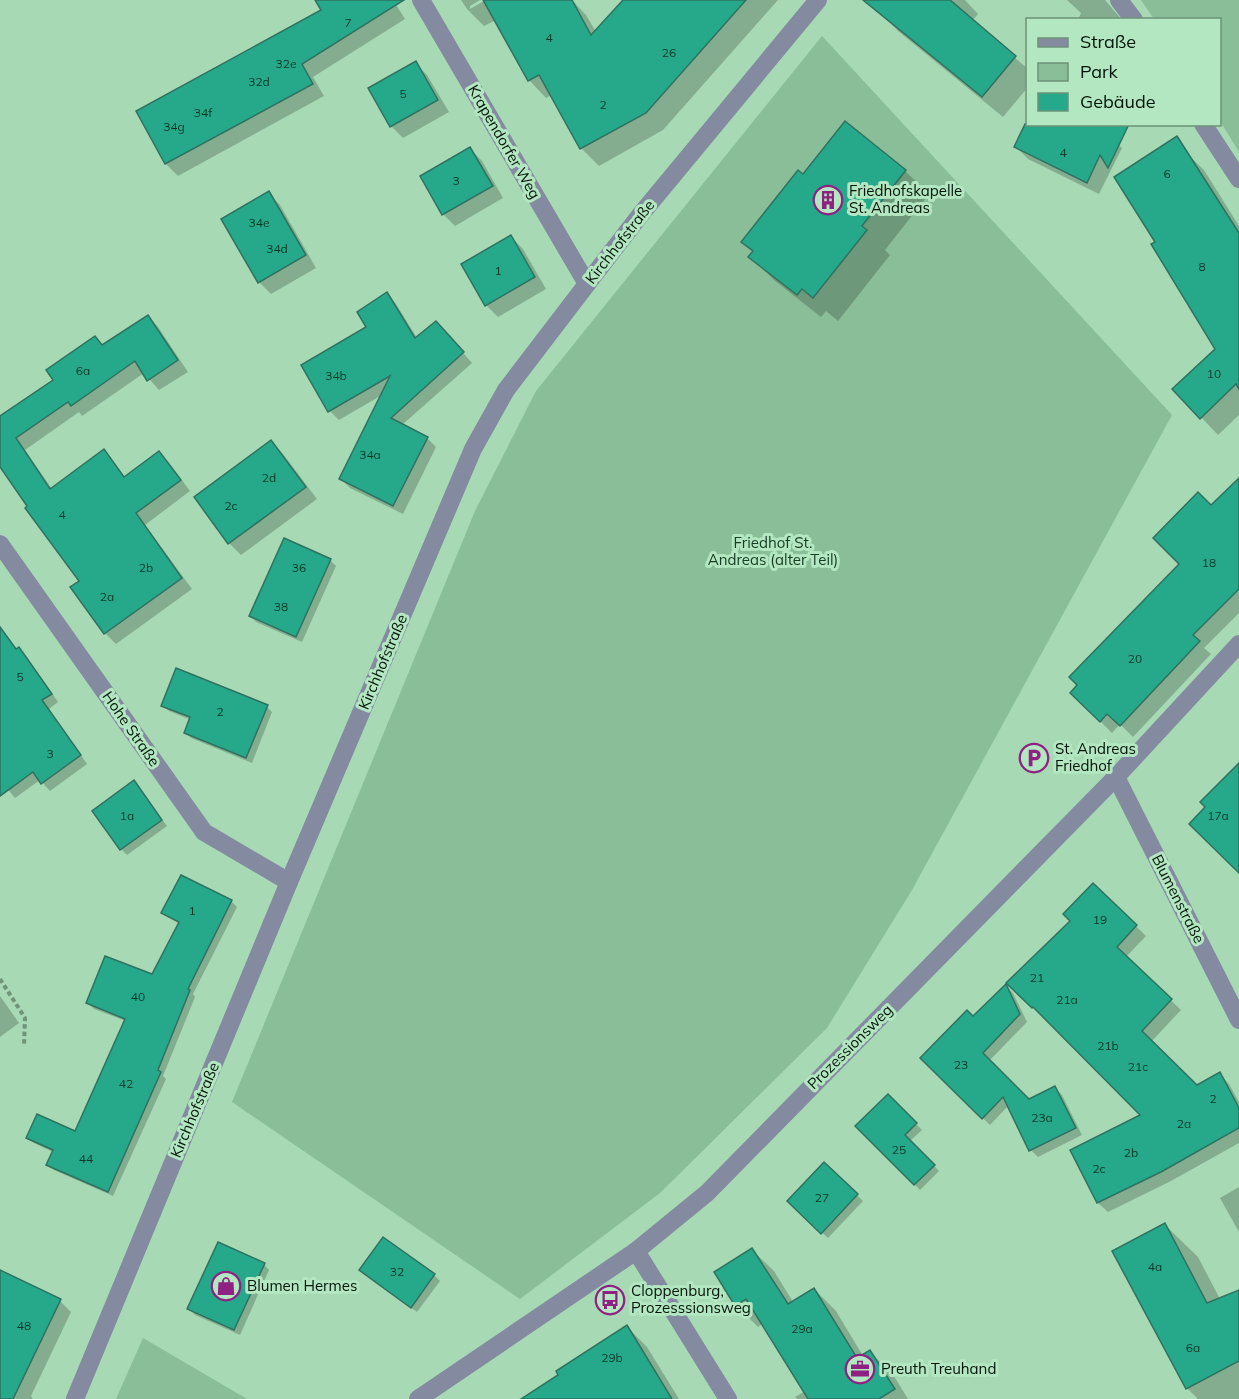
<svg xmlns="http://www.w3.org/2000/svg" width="1239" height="1399" font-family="Mulish,sans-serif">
<rect width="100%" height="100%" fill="#a6d9b4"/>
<g fill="#89be98">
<polygon points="1141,0 1239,0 1239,152 1220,121 1220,20 1154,19"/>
<polygon points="822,36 1172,415 912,890 827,1028 660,1193 520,1299 232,1102 475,511 536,391"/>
<polygon points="143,1338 247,1399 116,1399"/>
</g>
<g fill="#0003">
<polygon points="327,0 393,0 405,19 313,77 324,96 178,176 166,164 138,111 323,10"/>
<polygon points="461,0 480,0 470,6 470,9 486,0 572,0 586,15 596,32 626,0 778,0 663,130 599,166 581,148 552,95 546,98 529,80 496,20 484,26 467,9"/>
<polygon points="887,0 965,0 978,14 972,21 1028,69 1028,87 1003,117 898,31 878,10"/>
<polygon points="1067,0 1105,0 1122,20 1078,20 1081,13"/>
<polygon points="415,63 427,75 449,112 403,138 391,126"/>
<polygon points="1028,123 1028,124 1109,135 1122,148 1099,194 1028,159 1016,147"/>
<polygon points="470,149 482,161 503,198 455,226 443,214"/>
<polygon points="1186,153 1204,170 1239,226 1239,415 1218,435 1201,417 1217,349 1157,242"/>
<polygon points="905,171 929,194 885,250 890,255 838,321 826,311 821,317 774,280 750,256 754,253 743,242 803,176"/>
<polygon points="268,193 280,205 316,268 271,294 259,282"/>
<polygon points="511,237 523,249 546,289 498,317 486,305"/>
<polygon points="387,294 396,304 417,338 445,332 472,363 402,425 427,438 436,447 403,514 350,488 340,478 382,395 339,420 330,411 368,327"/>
<polygon points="148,317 158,327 188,372 159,390 144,373 82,416 79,412 25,450 52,489 103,451 126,478 159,453 170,464 190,491 145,525 192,589 116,644 105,633 72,588 81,581 0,465 0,418 55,380 95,338 103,346"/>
<polygon points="271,442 283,454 317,499 241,555 229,543"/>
<polygon points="1239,497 1239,613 1204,648 1211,654 1133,737 1120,724 1112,733 1072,693 1181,564 1211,507"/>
<polygon points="285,540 330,560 336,566 302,642 256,622 251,616"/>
<polygon points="0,626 17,650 19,649 27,657 58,702 49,709 87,764 50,791 40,780 15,798 0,780"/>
<polygon points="163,706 267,707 272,712 252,763 191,738 186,733 191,720 169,711"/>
<polygon points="134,782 167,826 127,855 121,849"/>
<polygon points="1093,885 1146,936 1126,957 1181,1010 1151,1042 1197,1087 1220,1074 1229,1084 1239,1102 1239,1143 1171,1181 1108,1212 1098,1203 1072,1151 1142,1115 1044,1016 1043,1017 1008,983 1072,921"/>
<polygon points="231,901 237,907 193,994 195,997 163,1076 166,1079 113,1196 54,1170 48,1165 53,1152 34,1143 28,1137 76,1133 126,1021 94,1009 88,1003 153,976 180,924 169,918 163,913"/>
<polygon points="1006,986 1013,993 1027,1022 989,1061 1029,1101 1055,1088 1062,1095 1082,1135 1038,1157 1031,1150 1009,1105 990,1125 922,1058 973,1018"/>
<polygon points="0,996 19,1023 0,1037"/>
<polygon points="888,1096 922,1130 910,1141 939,1171 920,1190 857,1126"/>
<polygon points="824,1164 863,1201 828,1238 789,1201"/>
<polygon points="1239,1187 1239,1232 1220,1198"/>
<polygon points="1165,1225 1198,1257 1220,1299 1239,1290 1239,1399 1198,1399 1187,1388"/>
<polygon points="752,1250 774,1271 793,1302 814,1289 836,1311 863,1356 870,1352 892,1373 908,1399 797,1399 795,1397 805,1391 763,1323 758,1327 736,1305"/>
<polygon points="264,1264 269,1270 240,1335 195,1315 189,1309"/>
<polygon points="361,1270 434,1275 440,1281 417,1312"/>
<polygon points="0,1272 60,1301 71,1312 31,1396 33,1399 0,1399"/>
<polygon points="627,1327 647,1347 679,1399 524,1399"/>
</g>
<g fill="#26a88a" stroke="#2f7260" stroke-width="1.5">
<polygon points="315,0 404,0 302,64 313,84 165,164 136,111 321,10"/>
<polygon points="483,0 572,0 591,35 623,0 746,0 646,113 580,149 539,75 528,81"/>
<polygon points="863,0 950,0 1016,56 982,97"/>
<polygon points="416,61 438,100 390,127 368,88"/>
<polygon points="845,121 906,170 862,226 867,230 813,298 802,289 797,295 748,257 753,251 741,242 798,170 803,174"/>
<polygon points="1025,124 1129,124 1108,168 1100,155 1087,183 1014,147"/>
<polygon points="1177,136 1239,233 1239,389 1236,384 1200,419 1172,389 1215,349 1151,244 1155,242 1114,177"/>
<polygon points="470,147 493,186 442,215 420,176"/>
<polygon points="269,191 306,255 258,283 221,219"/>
<polygon points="511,235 535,277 485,306 461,264"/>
<polygon points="387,292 415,338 436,321 464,352 391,418 428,437 393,506 339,479 390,376 328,412 301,365 366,327 357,312"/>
<polygon points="148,315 178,360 147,381 135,361 71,406 68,402 16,438 50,489 104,449 124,477 159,451 181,480 136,513 182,578 104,634 70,587 79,581 25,508 27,506 0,467 0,416 53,380 46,370 95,336 102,345"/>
<polygon points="271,440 306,487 228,544 194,497"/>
<polygon points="1239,478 1239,589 1193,635 1200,641 1120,726 1107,714 1100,722 1070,693 1077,685 1069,677 1179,564 1153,538 1198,492 1211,505"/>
<polygon points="284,538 331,559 296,637 249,616"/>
<polygon points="0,627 16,649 19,647 52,694 42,700 81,755 41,784 33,772 0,796"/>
<polygon points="176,668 268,705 246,758 184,733 190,717 161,706"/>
<polygon points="1239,763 1239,873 1189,824 1205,807 1200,802"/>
<polygon points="134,780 162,820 120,850 92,811"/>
<polygon points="181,875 232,900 188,989 190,990 158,1070 161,1072 108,1192 46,1165 53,1150 26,1138 37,1114 75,1131 125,1019 86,1003 105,956 152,974 179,922 161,913"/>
<polygon points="1093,883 1137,925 1117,947 1172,999 1142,1031 1197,1085 1220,1072 1239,1108 1239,1128 1161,1172 1097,1203 1070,1150 1140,1115 1033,1007 1032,1008 1006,983 1070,921 1063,914"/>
<polygon points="1006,984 1020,1014 983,1053 1029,1099 1055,1086 1076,1128 1029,1151 1003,1097 982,1119 920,1058 967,1010 973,1016"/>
<polygon points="888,1094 917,1123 905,1135 935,1165 914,1185 855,1126"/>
<polygon points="824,1162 858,1194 821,1234 787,1201"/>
<polygon points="1165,1223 1207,1303 1239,1290 1239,1361 1186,1389 1112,1251"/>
<polygon points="383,1237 435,1274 411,1308 359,1270"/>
<polygon points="218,1242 265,1263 234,1330 187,1309"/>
<polygon points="752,1248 788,1304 814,1288 857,1358 870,1350 895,1389 879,1399 808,1399 746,1299 735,1306 714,1272"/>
<polygon points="0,1270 61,1299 13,1399 0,1399"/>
<polygon points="627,1325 672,1399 521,1399 558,1375 556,1371"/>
</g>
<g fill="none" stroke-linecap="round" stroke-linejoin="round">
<polyline stroke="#6e9579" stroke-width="4" stroke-dasharray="4.5 3" stroke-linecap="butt" points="0,979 25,1018 24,1046"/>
<g stroke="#848aa0" stroke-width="18">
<polyline points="421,0 587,284"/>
<polyline points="1119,0 1134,20"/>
<polyline points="1203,124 1239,179"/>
<polyline points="0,544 204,832 289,882"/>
<polyline points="1116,777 1239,1020"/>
<polyline points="636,1251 728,1399"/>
<polyline points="75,1399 289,882 473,449 506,390 587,284 641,214 818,0"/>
<polyline points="418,1399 636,1251 707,1193 1116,777 1239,644"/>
</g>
</g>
<defs>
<g id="building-ring" transform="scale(1.5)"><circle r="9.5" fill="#b3e7c1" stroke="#8f2183" stroke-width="1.5"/><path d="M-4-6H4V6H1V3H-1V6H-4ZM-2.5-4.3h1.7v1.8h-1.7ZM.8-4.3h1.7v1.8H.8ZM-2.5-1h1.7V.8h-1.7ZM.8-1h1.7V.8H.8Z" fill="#8f2183"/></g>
<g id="parking-ring" transform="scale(1.5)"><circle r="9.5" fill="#b3e7c1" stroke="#8f2183" stroke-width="1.5"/><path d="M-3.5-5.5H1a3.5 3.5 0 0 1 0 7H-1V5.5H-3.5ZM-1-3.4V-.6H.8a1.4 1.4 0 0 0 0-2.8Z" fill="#8f2183"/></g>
<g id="shop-ring" transform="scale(1.5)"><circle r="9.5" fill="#b3e7c1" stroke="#8f2183" stroke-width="1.5"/><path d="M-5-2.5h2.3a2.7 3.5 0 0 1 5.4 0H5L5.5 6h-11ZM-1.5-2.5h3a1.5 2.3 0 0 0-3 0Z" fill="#8f2183"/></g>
<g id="bus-ring" transform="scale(1.5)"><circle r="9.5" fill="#b3e7c1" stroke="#8f2183" stroke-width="1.5"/><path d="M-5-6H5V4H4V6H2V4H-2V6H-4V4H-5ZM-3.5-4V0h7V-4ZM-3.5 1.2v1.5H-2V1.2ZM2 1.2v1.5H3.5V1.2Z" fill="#8f2183"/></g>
<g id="office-ring" transform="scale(1.5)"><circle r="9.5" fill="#b3e7c1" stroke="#8f2183" stroke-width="1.5"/><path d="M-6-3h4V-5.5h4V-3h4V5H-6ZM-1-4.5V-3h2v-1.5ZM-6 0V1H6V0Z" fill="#8f2183"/></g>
</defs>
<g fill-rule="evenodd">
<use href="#building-ring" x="828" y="200"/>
<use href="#parking-ring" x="1034" y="758"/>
<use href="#shop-ring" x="226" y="1286"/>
<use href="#bus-ring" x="610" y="1300"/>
<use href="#office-ring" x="860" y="1369"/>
</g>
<g text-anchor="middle" stroke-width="6" stroke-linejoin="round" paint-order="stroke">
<g font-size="12" fill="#0c3928">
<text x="348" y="27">7</text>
<text x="549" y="42">4</text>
<text x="669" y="57">26</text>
<text x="286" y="68">32e</text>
<text x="259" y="86">32d</text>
<text x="403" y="98">5</text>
<text x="603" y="109">2</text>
<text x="203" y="117">34f</text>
<text x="174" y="131">34g</text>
<text x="1063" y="157">4</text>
<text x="1167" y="178">6</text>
<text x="456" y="185">3</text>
<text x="259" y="227">34e</text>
<text x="277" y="253">34d</text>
<text x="1202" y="271">8</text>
<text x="498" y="275">1</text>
<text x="83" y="375">6a</text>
<text x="1214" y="378">10</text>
<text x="336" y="380">34b</text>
<text x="370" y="459">34a</text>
<text x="269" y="482">2d</text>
<text x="231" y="510">2c</text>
<text x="62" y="519">4</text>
<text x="1209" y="567">18</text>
<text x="146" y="572">2b</text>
<text x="299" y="572">36</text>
<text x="107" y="601">2a</text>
<text x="281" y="611">38</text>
<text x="1135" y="663">20</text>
<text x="20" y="681">5</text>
<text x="220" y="716">2</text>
<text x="50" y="758">3</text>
<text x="127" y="820">1a</text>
<text x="1218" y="820">17a</text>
<text x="192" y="915">1</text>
<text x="1100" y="924">19</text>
<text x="1037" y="982">21</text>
<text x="138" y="1001">40</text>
<text x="1067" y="1004">21a</text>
<text x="1108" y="1050">21b</text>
<text x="961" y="1069">23</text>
<text x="1138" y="1071">21c</text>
<text x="126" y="1088">42</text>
<text x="1213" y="1103">2</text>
<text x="1042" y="1122">23a</text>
<text x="1184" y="1128">2a</text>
<text x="899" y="1154">25</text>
<text x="1131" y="1157">2b</text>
<text x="86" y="1163">44</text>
<text x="1099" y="1173">2c</text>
<text x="822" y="1202">27</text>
<text x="1155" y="1271">4a</text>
<text x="397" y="1276">32</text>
<text x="24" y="1330">48</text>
<text x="802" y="1333">29a</text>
<text x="1193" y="1352">6a</text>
<text x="612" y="1362">29b</text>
</g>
<g font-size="15" fill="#031408" stroke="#b3e7c1">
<text transform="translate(504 142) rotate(60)" y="5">Krapendorfer Weg</text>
<text transform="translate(620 242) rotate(-52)" y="5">Kirchhofstraße</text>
<text transform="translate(383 662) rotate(-67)" y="5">Kirchhofstraße</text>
<text transform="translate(131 729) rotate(55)" y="5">Hohe Straße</text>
<text transform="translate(1178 899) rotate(63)" y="5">Blumenstraße</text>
<text transform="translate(850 1047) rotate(-45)" y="5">Prozessionsweg</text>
<text transform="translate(195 1110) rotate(-67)" y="5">Kirchhofstraße</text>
</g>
<g font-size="15" fill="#031408" stroke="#b3e7c1" text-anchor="start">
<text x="849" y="196">Friedhofskapelle<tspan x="849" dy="17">St. Andreas</tspan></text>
<text x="1055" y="754">St. Andreas<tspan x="1055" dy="17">Friedhof</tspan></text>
<text x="247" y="1291">Blumen Hermes</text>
<text x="631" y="1296">Cloppenburg,<tspan x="631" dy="17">Prozesssionsweg</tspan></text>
<text x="881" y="1374">Preuth Treuhand</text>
</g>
<g font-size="15" fill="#183c24" stroke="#b3e7c1">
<text x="773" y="548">Friedhof St.<tspan x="773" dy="17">Andreas (alter Teil)</tspan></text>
</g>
</g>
<rect x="1026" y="18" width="195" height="108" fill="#b3e7c1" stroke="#6d9377" stroke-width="1.5"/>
<rect x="1038" y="38" width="30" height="9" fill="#848aa0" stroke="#6d9377" stroke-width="1.5"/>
<text x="1080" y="48" font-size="18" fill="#031408">Straße</text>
<rect x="1038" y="63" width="30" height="18" fill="#89be98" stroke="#6d9377" stroke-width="1.5"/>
<text x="1080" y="78" font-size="18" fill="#031408">Park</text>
<rect x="1038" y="93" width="30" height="18" fill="#26a88a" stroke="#6d9377" stroke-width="1.5"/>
<text x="1080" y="108" font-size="18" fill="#031408">Gebäude</text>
</svg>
